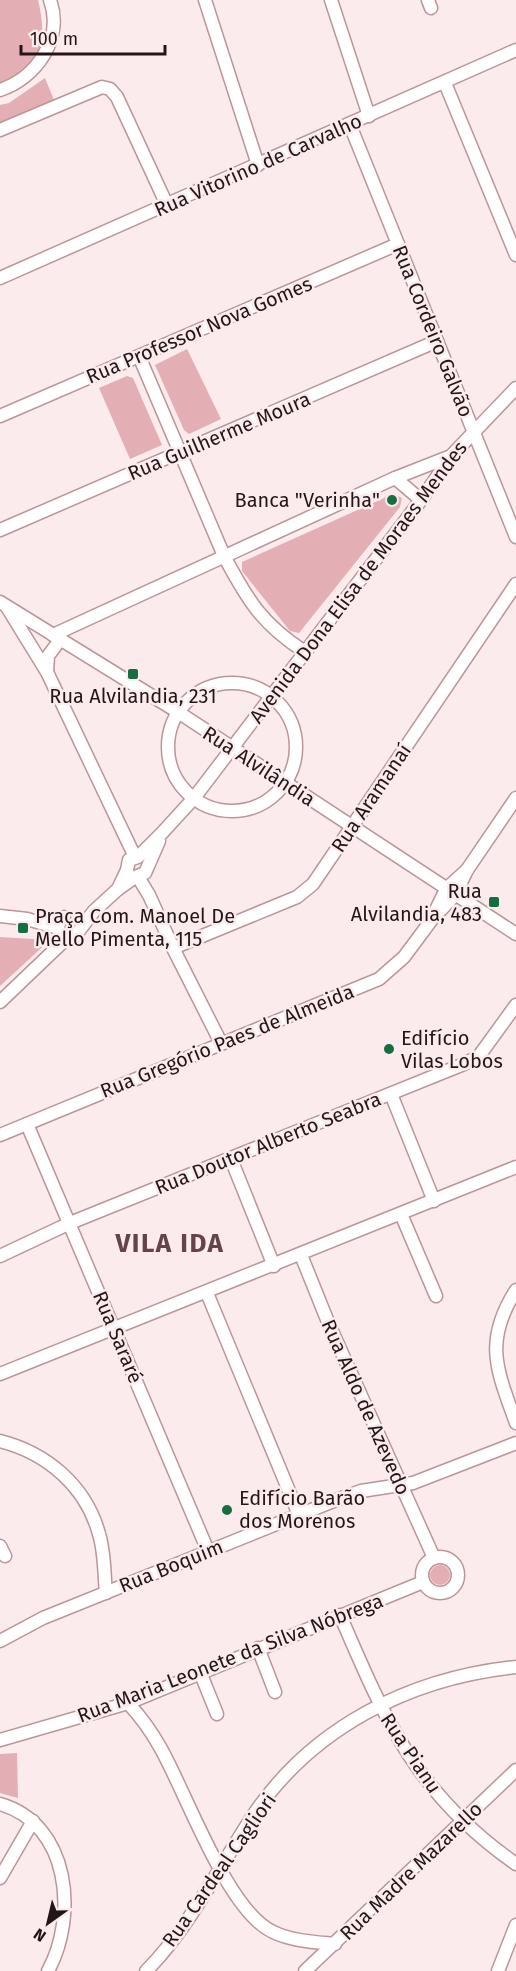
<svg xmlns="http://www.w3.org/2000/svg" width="516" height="1971" font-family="'Fira Sans',sans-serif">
<rect width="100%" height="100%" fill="#fbebed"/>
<g fill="#e3aeb4">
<path d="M0 0H38C48 41 42 69 0 85Z"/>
<polygon points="45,78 54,100 0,123 0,105 9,103"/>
<polygon points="187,349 221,419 189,434 184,430 155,365"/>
<polygon points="127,376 133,378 162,445 130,459 99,388"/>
<polygon points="393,494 402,498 400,507 299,633 290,631 242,571 242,562"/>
<polygon points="0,937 50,940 0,986"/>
<circle cx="440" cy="1575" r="10"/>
<polygon points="17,1753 18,1798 0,1793 0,1754"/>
</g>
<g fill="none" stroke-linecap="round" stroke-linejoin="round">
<g stroke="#ba969a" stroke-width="15">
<g id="minor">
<polyline points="205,0 258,165"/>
<polyline points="331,0 369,116"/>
<polyline points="428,0 431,8"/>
<polyline points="445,83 516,255"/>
<path d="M0 90C36 78 64 39 50 0"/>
<polyline points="350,125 516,537"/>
<polyline points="0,130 102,87 110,89 117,97 167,205"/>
<polyline points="0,278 516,50"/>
<path d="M139 356 224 556C248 601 262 624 305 652"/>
<polyline points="0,416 398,244"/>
<polyline points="395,478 421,500"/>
<polyline points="0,530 437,341"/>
<polyline points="0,602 178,712 516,934"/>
<polyline points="7,607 47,672 135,857"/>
<polyline points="53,635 395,478 451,456"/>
<polyline points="47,672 48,656 60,640"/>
<circle cx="232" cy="747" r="64"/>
<polyline points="138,877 149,895 173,948 221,1043"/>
<polyline points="118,889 127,870 129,860 138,857 162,833 194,798 421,500 452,455 516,388"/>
<polyline points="434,914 446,889 467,870"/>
<polyline points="0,916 27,919 58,928"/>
<polyline points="64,917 58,924 59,932 68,937 75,936 94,911 118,889 135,877 145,873 159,841"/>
<polyline points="173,948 297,897 313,884 516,584"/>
<polyline points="0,1002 68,937"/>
<polyline points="391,1094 434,1201"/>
<polyline points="27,1124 208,1551"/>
<polyline points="0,1135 379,979 404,957 433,918 455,895 467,870 516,798"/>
<polyline points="231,1159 274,1266"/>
<polyline points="401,1214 436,1296"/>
<polyline points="301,1255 328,1322 434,1558"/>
<polyline points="0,1256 70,1223 464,1064 479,1056 516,1005"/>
<path d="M516 1290C483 1342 497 1370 516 1423"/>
<polyline points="207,1293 299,1515"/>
<polyline points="0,1374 516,1167"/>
<path d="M0 1441C47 1453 86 1486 99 1534 105 1553 104 1574 106 1593"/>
<polyline points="0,1546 5,1556"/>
<circle cx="440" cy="1575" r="18"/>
<path d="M340 1615C386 1722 417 1795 516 1864"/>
<polyline points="0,1641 43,1618 336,1500 361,1491 413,1483 516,1443"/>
<polyline points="258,1648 275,1692"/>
<polyline points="200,1672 217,1714"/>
<path d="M128 1703C140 1716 151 1731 160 1747 186 1792 227 1911 273 1932 292 1941 314 1942 335 1944"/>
<polyline points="0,1740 128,1703 423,1582"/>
<path d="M0 1804C70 1824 78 1916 48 1971"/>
<polyline points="0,1878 33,1821"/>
<path d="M146 1971C186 1932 221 1865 252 1817 312 1727 410 1678 516 1667"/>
<polyline points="305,1971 516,1770"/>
<polyline points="498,1971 516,1925"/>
</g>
</g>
<use href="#minor" stroke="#fff" stroke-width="12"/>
</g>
<g fill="#166d3f" stroke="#fbebed" stroke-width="2">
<circle cx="392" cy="500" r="6"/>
<rect x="127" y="668" width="12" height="12" rx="3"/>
<rect x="488" y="896" width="12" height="12" rx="3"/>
<rect x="17" y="922" width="12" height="12" rx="3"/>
<circle cx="389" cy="1049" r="6"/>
<circle cx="227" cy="1510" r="6"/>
</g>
<g text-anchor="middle" stroke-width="5" stroke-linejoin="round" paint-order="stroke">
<g font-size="20" fill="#241618" stroke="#fbebed">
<text transform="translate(258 165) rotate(-24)" y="7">Rua Vitorino de Carvalho</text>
<text transform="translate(199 330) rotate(-23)" y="7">Rua Professor Nova Gomes</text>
<text transform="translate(433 331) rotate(68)" y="7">Rua Cordeiro Galvão</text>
<text transform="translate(219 436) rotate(-23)" y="7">Rua Guilherme Moura</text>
<text transform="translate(358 582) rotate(-53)" y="7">Avenida Dona Elisa de Moraes Mendes</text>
<text transform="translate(259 766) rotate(33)" y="7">Rua Alvilândia</text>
<text transform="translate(371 798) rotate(-56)" y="7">Rua Aramanaí</text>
<text transform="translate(227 1041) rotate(-22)" y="7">Rua Gregório Paes de Almeida</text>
<text transform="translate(268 1143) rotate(-22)" y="7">Rua Doutor Alberto Seabra</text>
<text transform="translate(118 1337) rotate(67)" y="7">Rua Sararé</text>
<text transform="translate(366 1407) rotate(66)" y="7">Rua Aldo de Azevedo</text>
<text transform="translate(171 1566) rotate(-22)" y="7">Rua Boquim</text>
<text transform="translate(230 1658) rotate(-21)" y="7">Rua Maria Leonete da Silva Nóbrega</text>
<text transform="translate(411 1753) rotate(56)" y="7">Rua Pianu</text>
<text transform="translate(219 1870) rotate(-55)" y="7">Rua Cardeal Cagliori</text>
<text transform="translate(411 1871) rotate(-44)" y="7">Rua Madre Mazarello</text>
</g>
<g font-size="20" fill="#241618" stroke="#fbebed" text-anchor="start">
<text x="380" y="507" text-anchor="end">Banca "Verinha"</text>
<text x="133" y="703" text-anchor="middle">Rua Alvilandia, 231</text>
<text x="482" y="898" text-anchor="end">Rua<tspan x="482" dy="23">Alvilandia, 483</tspan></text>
<text x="35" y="923">Praça Com. Manoel De<tspan x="35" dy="23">Mello Pimenta, 115</tspan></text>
<text x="401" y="1045">Edifício<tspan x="401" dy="23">Vilas Lobos</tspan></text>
<text x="239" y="1505">Edifício Barão<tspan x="239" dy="23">dos Morenos</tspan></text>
</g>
<g font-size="26" font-weight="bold" letter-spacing="1.5" fill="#644449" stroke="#fbebed">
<text x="170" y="1252">VILA IDA</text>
</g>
</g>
<g transform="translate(48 1923) rotate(214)" stroke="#fbebed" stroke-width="4.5" paint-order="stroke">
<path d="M0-4.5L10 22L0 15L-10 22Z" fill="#241618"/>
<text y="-9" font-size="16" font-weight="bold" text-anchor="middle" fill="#241618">N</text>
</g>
<path d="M21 45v9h144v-9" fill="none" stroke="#241618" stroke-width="3"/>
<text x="30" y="45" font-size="18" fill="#241618" stroke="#fbebed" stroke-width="4.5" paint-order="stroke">100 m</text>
</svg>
